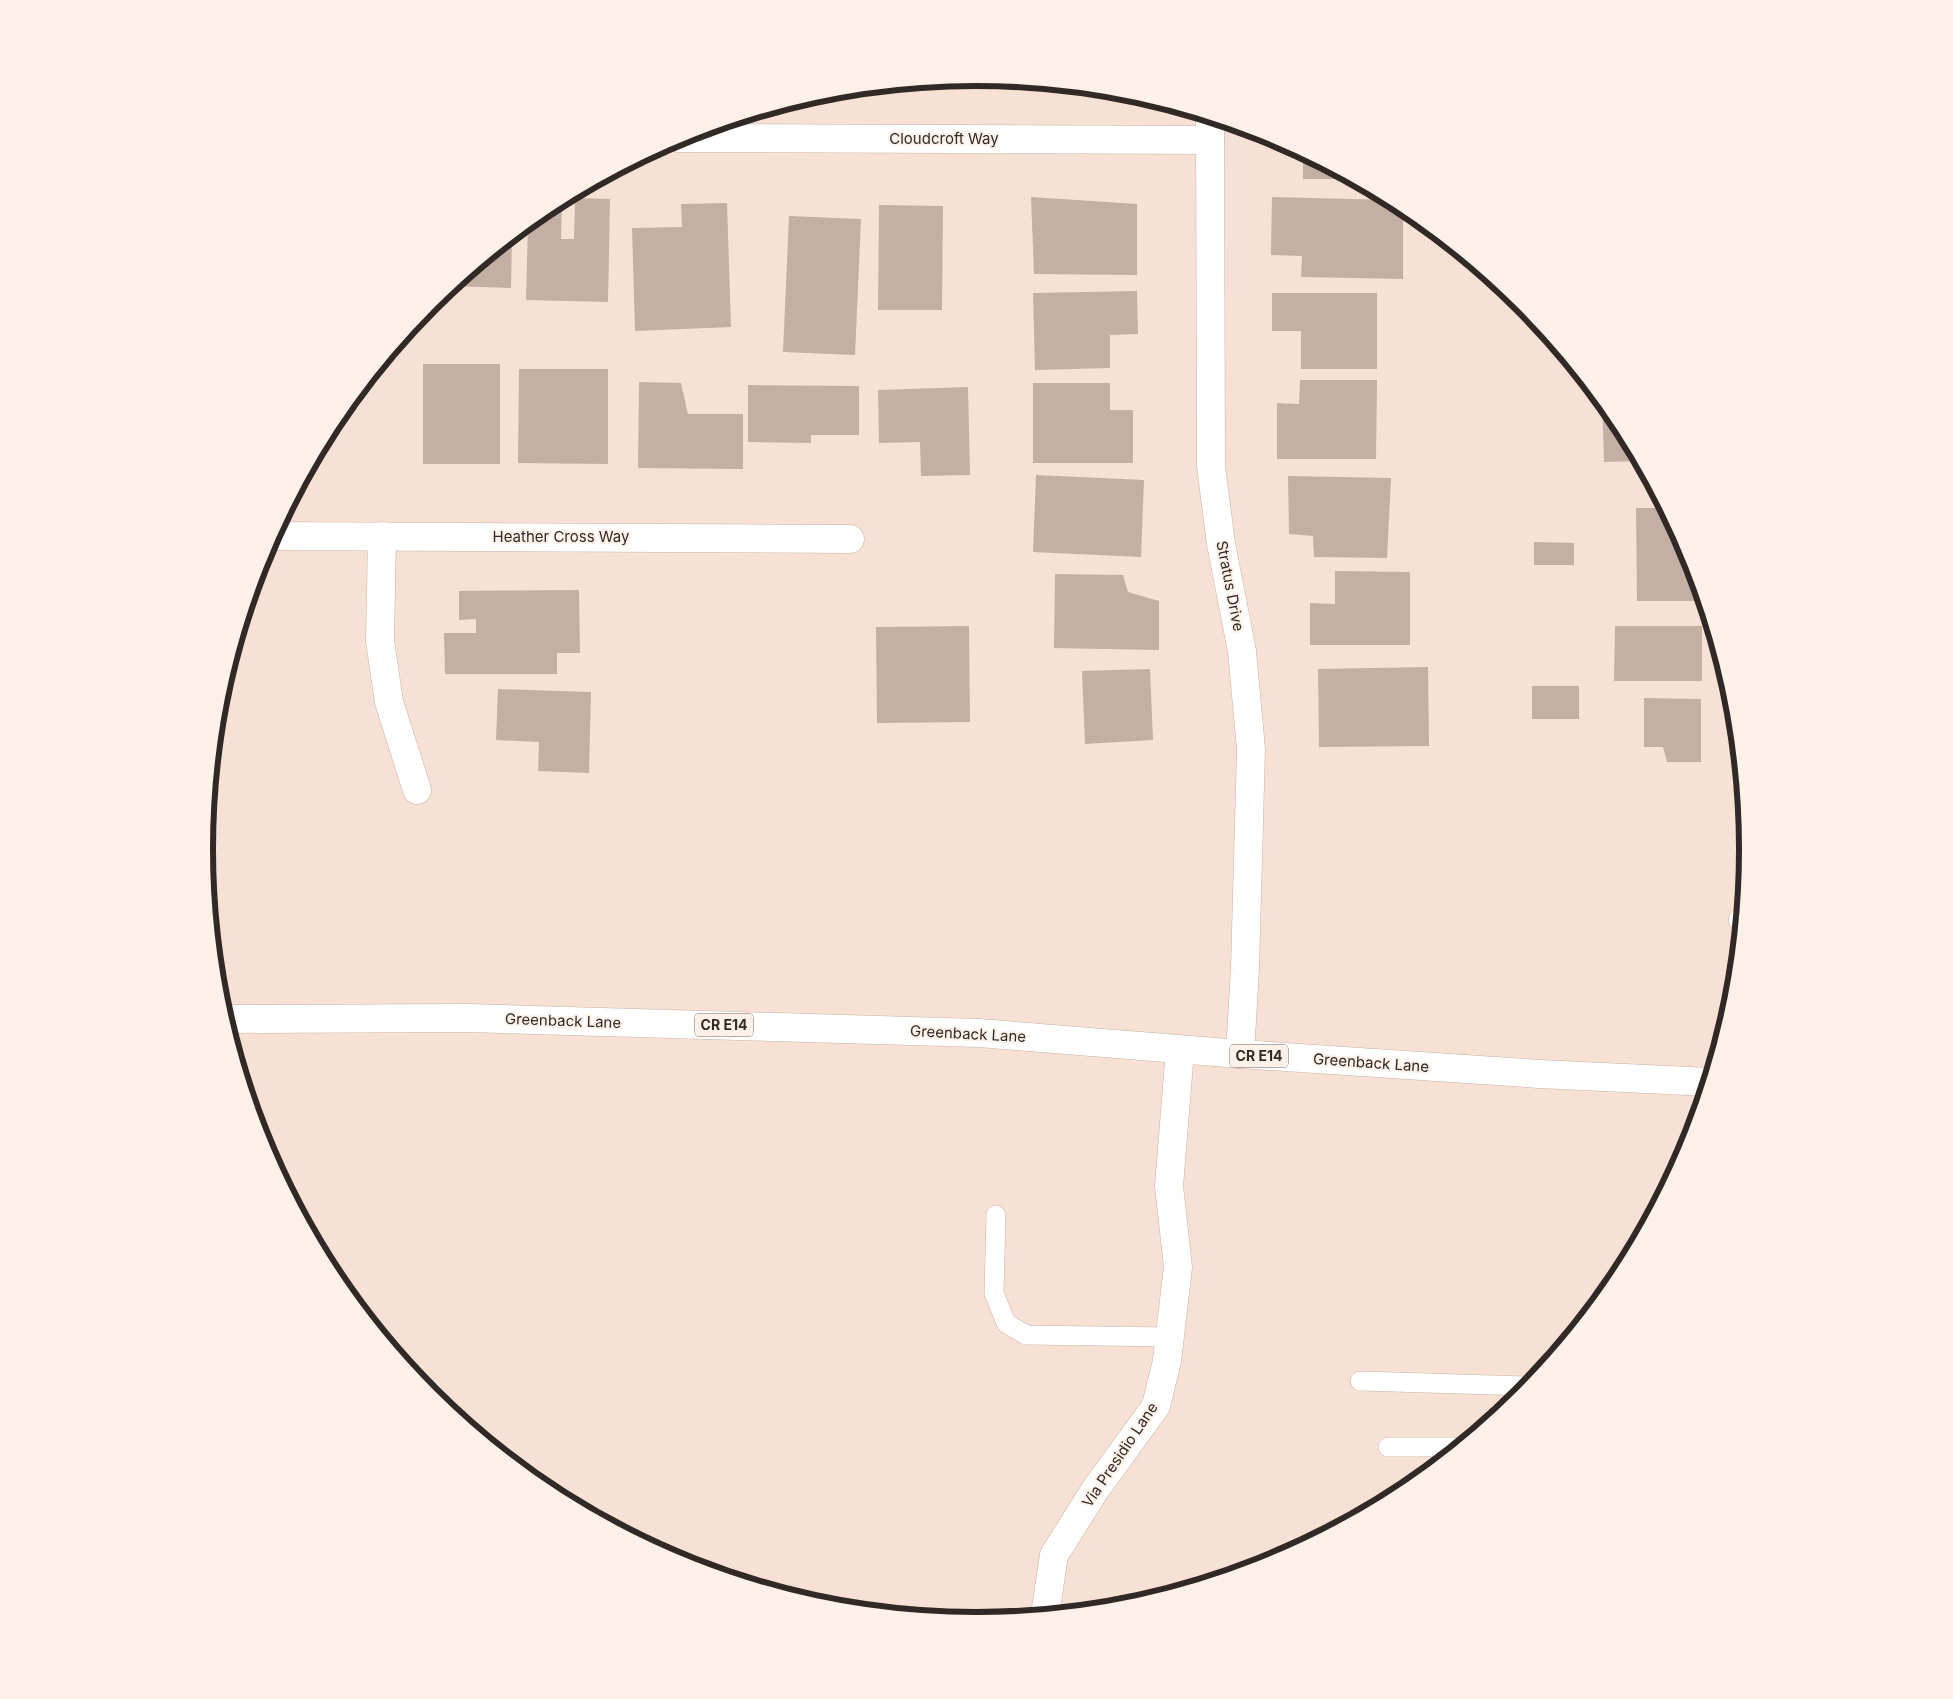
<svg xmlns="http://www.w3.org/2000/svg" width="1953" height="1699" font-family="Inter,sans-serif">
<rect width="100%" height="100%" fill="#f7e1d5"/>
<g fill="#c4afa3">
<polygon points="1303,153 1307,155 1353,179 1303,179"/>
<polygon points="1031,197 1137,204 1137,275 1034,274"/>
<polygon points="1272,197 1391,200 1403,207 1403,279 1301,277 1302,256 1271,255"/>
<polygon points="575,198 610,199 608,302 526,300 528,224 548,207 562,201 561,239 574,239"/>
<polygon points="727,203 731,327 635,331 632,228 682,227 681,204"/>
<polygon points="879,205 943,206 942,310 878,310"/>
<polygon points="789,216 861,219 855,355 783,352"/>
<polygon points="512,237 511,288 452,286"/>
<polygon points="1137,291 1138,334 1110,335 1110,368 1035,370 1033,293"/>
<polygon points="1272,293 1377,293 1377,369 1301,369 1301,331 1272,331"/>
<rect x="423" y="364" width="77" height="100"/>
<polygon points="519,369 608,369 608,464 518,463"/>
<polygon points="1300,380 1377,380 1376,459 1277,459 1277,403 1299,404"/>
<polygon points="639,382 681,383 688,414 743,414 743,469 638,468"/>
<polygon points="1033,383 1110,383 1110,410 1133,410 1133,463 1033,463"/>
<polygon points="748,385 859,386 859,435 811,435 811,443 748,442"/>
<polygon points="968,387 970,475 921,476 920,442 879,443 878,390"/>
<polygon points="1602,400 1619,421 1640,461 1604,462"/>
<polygon points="1036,475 1144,480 1141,557 1033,552"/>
<polygon points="1288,476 1391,478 1387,558 1314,557 1313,536 1289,534"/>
<polygon points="1636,508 1665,508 1690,554 1704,601 1637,601"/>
<polygon points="1534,542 1574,543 1574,565 1534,565"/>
<polygon points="1335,571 1410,572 1410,645 1310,645 1310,603 1335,604"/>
<polygon points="1055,574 1123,575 1128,592 1159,601 1159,650 1054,648"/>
<polygon points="579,590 580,653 557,653 557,674 445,674 444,633 476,633 476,619 459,620 459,591"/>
<polygon points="969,626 970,722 877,723 876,627"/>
<polygon points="1615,626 1702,626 1702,681 1614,681"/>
<polygon points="1428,667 1429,746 1319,747 1318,669"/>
<polygon points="1150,669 1153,740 1085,744 1082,671"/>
<rect x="1532" y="686" width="47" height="33"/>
<polygon points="498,689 591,692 589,773 538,771 539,742 496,740"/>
<polygon points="1644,698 1701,699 1701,762 1667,762 1663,747 1644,747"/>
</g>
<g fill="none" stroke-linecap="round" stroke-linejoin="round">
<g stroke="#c7b2a6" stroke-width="20">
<g id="lane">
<polyline points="1738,920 1742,919"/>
<polyline points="996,1215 994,1293 1006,1323 1026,1335 1170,1337"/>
<polyline points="1360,1381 1530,1386"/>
<polyline points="1388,1447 1460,1447"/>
</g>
</g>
<g stroke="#c7b2a6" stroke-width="29">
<g id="street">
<polyline points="1210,118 1211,466 1221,544 1242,651 1251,749 1245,969 1240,1054"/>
<polyline points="678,138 1210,140"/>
<polyline points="273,536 850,539"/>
<polyline points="382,536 380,641 389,702 417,790"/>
<polyline points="1045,1615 1054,1555 1095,1490 1156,1406 1167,1361 1178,1267 1169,1186 1180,1050"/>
</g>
</g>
<g stroke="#c7b2a6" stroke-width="29">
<polyline id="primary" points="225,1019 468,1018 979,1033 1240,1054 1540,1074 1709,1082"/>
</g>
<use href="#lane" stroke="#fff" stroke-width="19"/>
<use href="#street" stroke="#fff" stroke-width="28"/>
<use href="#primary" stroke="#fff" stroke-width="28"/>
</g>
<g text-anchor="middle" stroke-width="4" stroke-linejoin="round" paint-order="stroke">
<g fill="#fef1e9" stroke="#6e6560" stroke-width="1">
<rect x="695" y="1013.5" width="58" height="23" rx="4"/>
<rect x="1230" y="1044.5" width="58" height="23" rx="4"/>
</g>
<g font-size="14" font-weight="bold" fill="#312925">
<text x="724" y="1030">CR E14</text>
<text x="1259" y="1061">CR E14</text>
</g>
<g font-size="15" fill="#312925" stroke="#fef1e9">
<text x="944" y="144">Cloudcroft Way</text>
<text x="561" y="542">Heather Cross Way</text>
<text transform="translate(1230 586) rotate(79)" y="5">Stratus Drive</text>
<text transform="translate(563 1021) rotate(2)" y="5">Greenback Lane</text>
<text transform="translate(968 1034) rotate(3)" y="5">Greenback Lane</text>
<text transform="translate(1371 1063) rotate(4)" y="5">Greenback Lane</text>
<text transform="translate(1120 1455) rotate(-56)" y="5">Via Presidio Lane</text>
</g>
</g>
<path d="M0 0H1953V1699H0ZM213 849a763 763 0 1 1 1526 0a763 763 0 1 1-1526 0Z" fill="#fef1e9" fill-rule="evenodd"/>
<path fill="none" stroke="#312925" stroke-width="6" d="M213 849a763 763 0 1 1 1526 0a763 763 0 1 1-1526 0Z"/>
</svg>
